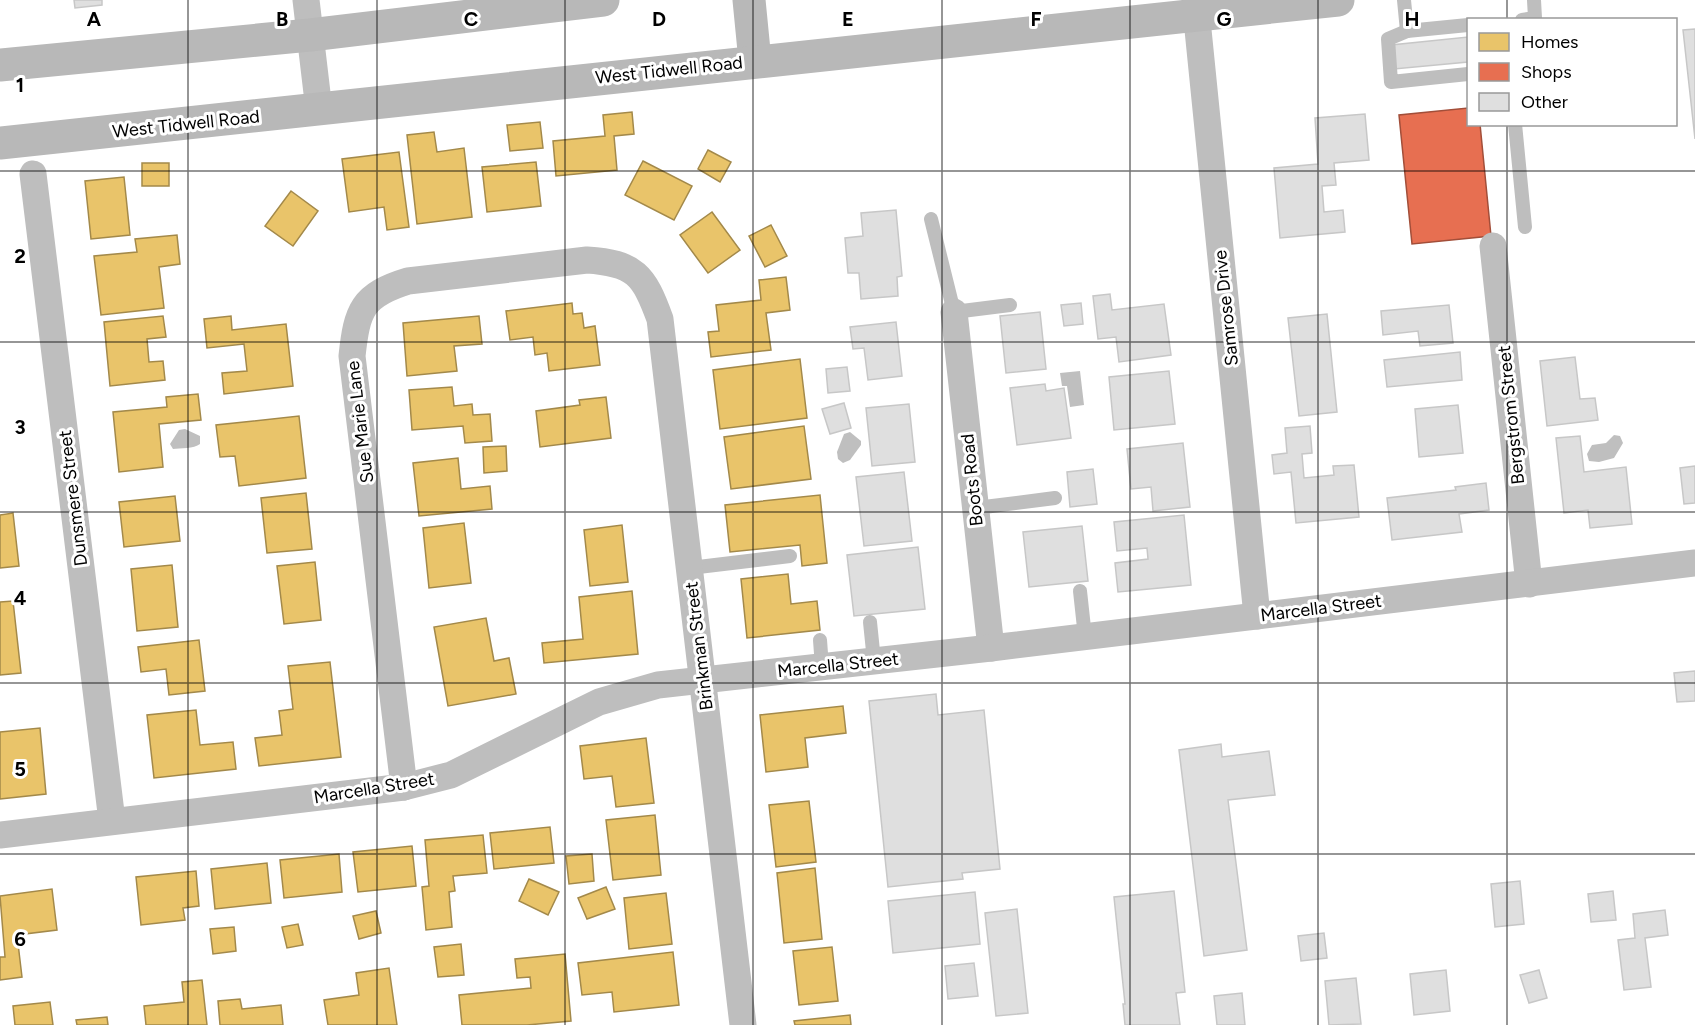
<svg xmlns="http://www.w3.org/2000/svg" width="1695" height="1025" font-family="Figtree,sans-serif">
<rect width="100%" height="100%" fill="#fff"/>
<g fill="#bfbfbf">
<polygon points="1080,371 1084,405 1070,407 1067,386 1062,386 1060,373"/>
<path d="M185 429 200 436V444C194 449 180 448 173 449L170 444 179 430Z"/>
<polygon points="850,432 861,441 861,445 850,460 843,463 838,459 837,452 844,434"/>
<polygon points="1614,435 1620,436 1623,443 1614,458 1599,462 1589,461 1587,454 1592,445 1606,443"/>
</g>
<g fill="#e9c46a" stroke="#a3894a" stroke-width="1.5">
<polygon points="632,112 634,134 614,136 617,170 556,176 553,141 605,136 603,115"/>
<polygon points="540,122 543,148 510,151 507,125"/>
<polygon points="434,132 437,152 464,148 472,217 417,224 407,135"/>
<polygon points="708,150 731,162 720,182 698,169"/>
<polygon points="399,152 409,227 387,230 384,207 349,212 342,159"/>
<polygon points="643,161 692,186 674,220 625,195"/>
<polygon points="536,162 541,206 487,212 482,167"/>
<rect x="142" y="163" width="27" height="23"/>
<polygon points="124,177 130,235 91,239 85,181"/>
<polygon points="291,191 318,211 293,246 265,226"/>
<polygon points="712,212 740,250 708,273 680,235"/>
<polygon points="771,225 787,256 765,267 749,236"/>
<polygon points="177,235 180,264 159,267 164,308 101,315 94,256 137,252 135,239"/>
<polygon points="786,277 790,310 766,313 771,350 711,357 708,332 719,331 716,305 761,300 759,280"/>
<polygon points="572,303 573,314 582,313 584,328 595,326 600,365 549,371 547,353 535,355 533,337 510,340 506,311"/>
<polygon points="163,316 166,337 147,339 149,362 163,361 165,380 110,386 104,322"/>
<polygon points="231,316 232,330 286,324 293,386 224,394 222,373 247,371 244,344 207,348 204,319"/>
<polygon points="479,316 482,344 454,346 457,371 407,376 403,323"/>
<polygon points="800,359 807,418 720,429 713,370"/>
<polygon points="452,387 454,406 472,404 473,415 490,414 492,441 465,443 463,426 412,430 409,390"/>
<polygon points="198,394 201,420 159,424 163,467 119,472 113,412 167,407 166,397"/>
<polygon points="606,397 611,438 540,447 536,411 580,405 579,400"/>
<polygon points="299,416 306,478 239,486 235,456 220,457 216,425"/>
<polygon points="804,426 811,479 731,489 724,437"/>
<polygon points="506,446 507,471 484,473 483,447"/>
<polygon points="458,458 461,489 490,486 492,509 419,516 413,463"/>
<polygon points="306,493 312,549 267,553 261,498"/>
<polygon points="820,495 827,563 802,566 800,545 730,552 725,505"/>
<polygon points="175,496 180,541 124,547 119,502"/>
<polygon points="13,513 19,566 0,568 0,515"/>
<polygon points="464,523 471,583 429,588 423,528"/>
<polygon points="622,525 628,582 590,586 584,530"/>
<polygon points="315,562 321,620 284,624 277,566"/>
<polygon points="172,565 178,627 137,631 131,569"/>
<polygon points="788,574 791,604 817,601 820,630 747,638 741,579"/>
<polygon points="632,591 638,654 544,663 542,643 583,639 579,597"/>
<polygon points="13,601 21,673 0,675 0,602"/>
<polygon points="486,618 494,661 509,658 516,694 448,706 434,627"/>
<polygon points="199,640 205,691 169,695 166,669 141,672 138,647"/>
<polygon points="330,662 341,757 259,766 255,738 282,735 279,711 293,709 288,666"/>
<polygon points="843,706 846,733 805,738 808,767 766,772 760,715"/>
<polygon points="196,710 200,745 233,742 236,769 154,778 147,715"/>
<polygon points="40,728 46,794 0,799 0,732"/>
<polygon points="646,738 654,803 616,807 612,776 584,779 580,746"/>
<polygon points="809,801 816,862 776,867 769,805"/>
<polygon points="655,815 661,875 613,880 606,820"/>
<polygon points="550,827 554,863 494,869 490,833"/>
<polygon points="483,835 487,873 453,876 455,891 449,892 452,927 426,930 422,887 429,886 425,840"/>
<polygon points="412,846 416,886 358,892 353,852"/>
<polygon points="339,854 342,892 284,898 280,860"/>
<polygon points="592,854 594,881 569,884 566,856"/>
<polygon points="267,863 271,903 215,909 211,869"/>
<polygon points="815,868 822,939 784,943 777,873"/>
<polygon points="196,871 199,906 183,908 185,920 141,925 136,877"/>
<polygon points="529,879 559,892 548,915 519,901"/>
<polygon points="606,887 615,909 587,919 578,898"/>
<polygon points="52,889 57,930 17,935 22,977 0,980 0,957 5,957 0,896"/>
<polygon points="666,893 672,944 629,949 624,898"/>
<polygon points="376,911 381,933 359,939 353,916"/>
<polygon points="298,924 303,945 287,948 282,927"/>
<polygon points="234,927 236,951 213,954 210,929"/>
<polygon points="461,944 464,975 438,977 434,947"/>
<polygon points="832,947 838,1001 799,1005 793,951"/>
<polygon points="673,952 679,1005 614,1012 612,992 582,995 578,963"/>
<polygon points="565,954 571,1021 527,1025 462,1025 459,995 531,988 530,977 517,978 515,959"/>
<polygon points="389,968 397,1025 328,1025 324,1000 359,995 356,973"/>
<polygon points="202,980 207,1025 146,1025 144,1006 184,1002 182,982"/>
<polygon points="240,999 242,1009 281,1005 283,1025 220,1025 218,1001"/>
<polygon points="50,1002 53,1025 15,1025 13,1006"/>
<polygon points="850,1015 851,1025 795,1025 794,1021"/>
<polygon points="107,1017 108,1025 77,1025 76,1020"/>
</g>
<polygon fill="#e76f51" stroke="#a24e39" stroke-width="1.5" points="1468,108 1468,124 1480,124 1491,236 1412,244 1399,115"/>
<g fill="#dfdfdf" stroke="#c7c7c7" stroke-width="1.5">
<polygon points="74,0 102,0 102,5 75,8"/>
<polygon points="1695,29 1695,139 1683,30"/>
<polygon points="1468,37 1468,62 1394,69 1391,45"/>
<polygon points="1365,114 1369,160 1334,163 1336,185 1322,186 1324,212 1343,210 1345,232 1280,238 1274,168 1318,164 1315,118"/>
<polygon points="896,210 902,276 897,277 898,296 861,299 859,273 848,273 845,238 863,236 861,213"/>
<polygon points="1110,294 1112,310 1164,304 1171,355 1119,362 1116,337 1098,339 1093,296"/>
<polygon points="1081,303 1083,324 1064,326 1061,305"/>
<polygon points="1449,305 1453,343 1420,346 1418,331 1383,335 1381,311"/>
<polygon points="1040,312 1046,369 1006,373 1000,316"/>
<polygon points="1327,314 1337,412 1299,416 1288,318"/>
<polygon points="896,322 902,376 868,380 864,348 853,349 850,327"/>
<polygon points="1460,352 1462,380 1387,387 1384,360"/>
<polygon points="1575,357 1580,399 1595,398 1598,420 1547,426 1540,361"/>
<polygon points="847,367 850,391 828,393 826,369"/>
<polygon points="1169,371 1175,424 1114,430 1109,377"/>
<polygon points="1045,384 1046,391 1064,388 1071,438 1017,445 1010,388"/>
<polygon points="844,403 851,428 830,434 822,409"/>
<polygon points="909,404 915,462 872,466 866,408"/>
<polygon points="1458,405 1463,453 1419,457 1415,409"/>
<polygon points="1310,426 1312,453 1302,454 1304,478 1334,475 1333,466 1354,465 1359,517 1296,523 1291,472 1274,474 1272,455 1287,453 1285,428"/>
<polygon points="1580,436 1584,472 1626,467 1632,524 1590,528 1588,510 1564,513 1556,438"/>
<polygon points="1183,443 1190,507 1153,511 1151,487 1131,489 1127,449"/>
<polygon points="1695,466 1695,503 1684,504 1680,468"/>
<polygon points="1093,469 1097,504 1070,507 1067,472"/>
<polygon points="904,472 912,541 864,546 856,477"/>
<polygon points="1486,483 1489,510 1459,514 1462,532 1392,540 1387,498 1456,490 1455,487"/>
<polygon points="1184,515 1191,585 1118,592 1115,563 1148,559 1147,548 1117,551 1114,522"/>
<polygon points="1082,526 1088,581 1029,587 1023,532"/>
<polygon points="918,547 925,609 854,616 847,555"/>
<polygon points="1695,671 1695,701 1677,702 1674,673"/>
<polygon points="936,694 938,715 984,710 1000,869 962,873 963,879 888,887 869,701"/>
<polygon points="1221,744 1222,757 1269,751 1275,795 1228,800 1247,950 1204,956 1179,750"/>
<polygon points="1520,881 1524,924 1495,927 1491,884"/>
<polygon points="1174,891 1185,992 1176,993 1180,1025 1125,1025 1123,1004 1125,1004 1114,897"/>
<polygon points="1613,891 1616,920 1591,922 1588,894"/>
<polygon points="975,892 980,944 893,953 888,901"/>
<polygon points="1017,909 1028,1013 996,1016 985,913"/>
<polygon points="1665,910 1668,935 1645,938 1651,987 1624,990 1618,940 1635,938 1633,914"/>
<polygon points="1324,933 1327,958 1301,961 1298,936"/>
<polygon points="974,963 978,996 948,999 945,966"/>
<polygon points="1446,970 1450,1011 1414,1015 1410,974"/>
<polygon points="1539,970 1547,998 1529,1003 1520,975"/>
<polygon points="1356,978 1361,1024 1329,1025 1325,981"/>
<polygon points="1242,993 1245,1025 1217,1025 1214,996"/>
</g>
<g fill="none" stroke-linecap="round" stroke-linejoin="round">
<g stroke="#bebebe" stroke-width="14">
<polyline points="1404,0 1407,31 1468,25"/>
<polyline points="1522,20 1535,18 1534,0"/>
<polyline points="1407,31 1388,39 1391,82 1468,74"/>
<polyline points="1515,124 1525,227"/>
<polyline points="931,219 954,312 1010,305"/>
<polyline points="976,508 1055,498"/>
<polyline points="690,568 790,556"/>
<polyline points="1080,591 1085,637"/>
<polyline points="870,622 874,661"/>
<polyline points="820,640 822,667"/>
</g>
<g stroke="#bebebe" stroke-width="27">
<polyline points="306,0 319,110"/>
<polyline points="1195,0 1257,616"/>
<polyline points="33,174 112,821"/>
<polyline points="1493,246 1529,584"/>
<polyline points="954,312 991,648"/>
<path d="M404 787 352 356C357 310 362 295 408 281L587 260C635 263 644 275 660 319L743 1025"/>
<polyline points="0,835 404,787 451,775 599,702 658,685 991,648 1695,563"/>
</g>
<g stroke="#b8b8b8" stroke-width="33">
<polyline points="749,0 755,61"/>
<polyline points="0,65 310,35 603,0"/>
<polyline points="0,143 1338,0"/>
</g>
</g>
<path fill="none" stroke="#000" stroke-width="1.5" stroke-opacity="0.55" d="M188 0V1025M377 0V1025M565 0V1025M753 0V1025M942 0V1025M1130 0V1025M1318 0V1025M1507 0V20M1507 124V1025M0 171H1695M0 342H1695M0 512H1695M0 683H1695M0 854H1695"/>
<g text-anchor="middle" stroke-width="6" stroke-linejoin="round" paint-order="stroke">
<g font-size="18" fill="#000" stroke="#fff">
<text transform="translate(669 70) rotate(-6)" y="6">West Tidwell Road</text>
<text transform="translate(186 124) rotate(-6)" y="6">West Tidwell Road</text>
<text transform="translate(1226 308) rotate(-96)" y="6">Samrose Drive</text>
<text transform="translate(1511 415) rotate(-96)" y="6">Bergstrom Street</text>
<text transform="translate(360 422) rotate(-97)" y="6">Sue Marie Lane</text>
<text transform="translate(972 480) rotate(-96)" y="6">Boots Road</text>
<text transform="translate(73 498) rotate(-97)" y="6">Dunsmere Street</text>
<text transform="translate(1321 608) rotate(-7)" y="6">Marcella Street</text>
<text transform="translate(699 646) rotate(-97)" y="6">Brinkman Street</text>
<text transform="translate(838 665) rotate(-6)" y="6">Marcella Street</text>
<text transform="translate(374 788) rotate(-9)" y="6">Marcella Street</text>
</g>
</g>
<g font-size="20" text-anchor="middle" font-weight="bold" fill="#000" stroke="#fff" stroke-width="6" stroke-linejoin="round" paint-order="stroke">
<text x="94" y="26">A</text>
<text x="282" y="26">B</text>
<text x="471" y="26">C</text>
<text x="659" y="26">D</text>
<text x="848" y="26">E</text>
<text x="1036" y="26">F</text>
<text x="1224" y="26">G</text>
<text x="1412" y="26">H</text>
<text x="20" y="92">1</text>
<text x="20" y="263">2</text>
<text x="20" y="434">3</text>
<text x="20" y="605">4</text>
<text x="20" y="776">5</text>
<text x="20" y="946">6</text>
</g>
<rect x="1467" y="18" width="210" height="108" fill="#ffffff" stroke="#999999" stroke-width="1.5"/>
<rect x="1479" y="33" width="30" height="18" fill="#e9c46a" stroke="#999999" stroke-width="1.5"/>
<text x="1521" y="48" font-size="18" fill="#000000">Homes</text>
<rect x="1479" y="63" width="30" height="18" fill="#e76f51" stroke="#999999" stroke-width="1.5"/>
<text x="1521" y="78" font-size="18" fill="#000000">Shops</text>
<rect x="1479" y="93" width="30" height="18" fill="#dfdfdf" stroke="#999999" stroke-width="1.5"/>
<text x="1521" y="108" font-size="18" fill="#000000">Other</text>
</svg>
